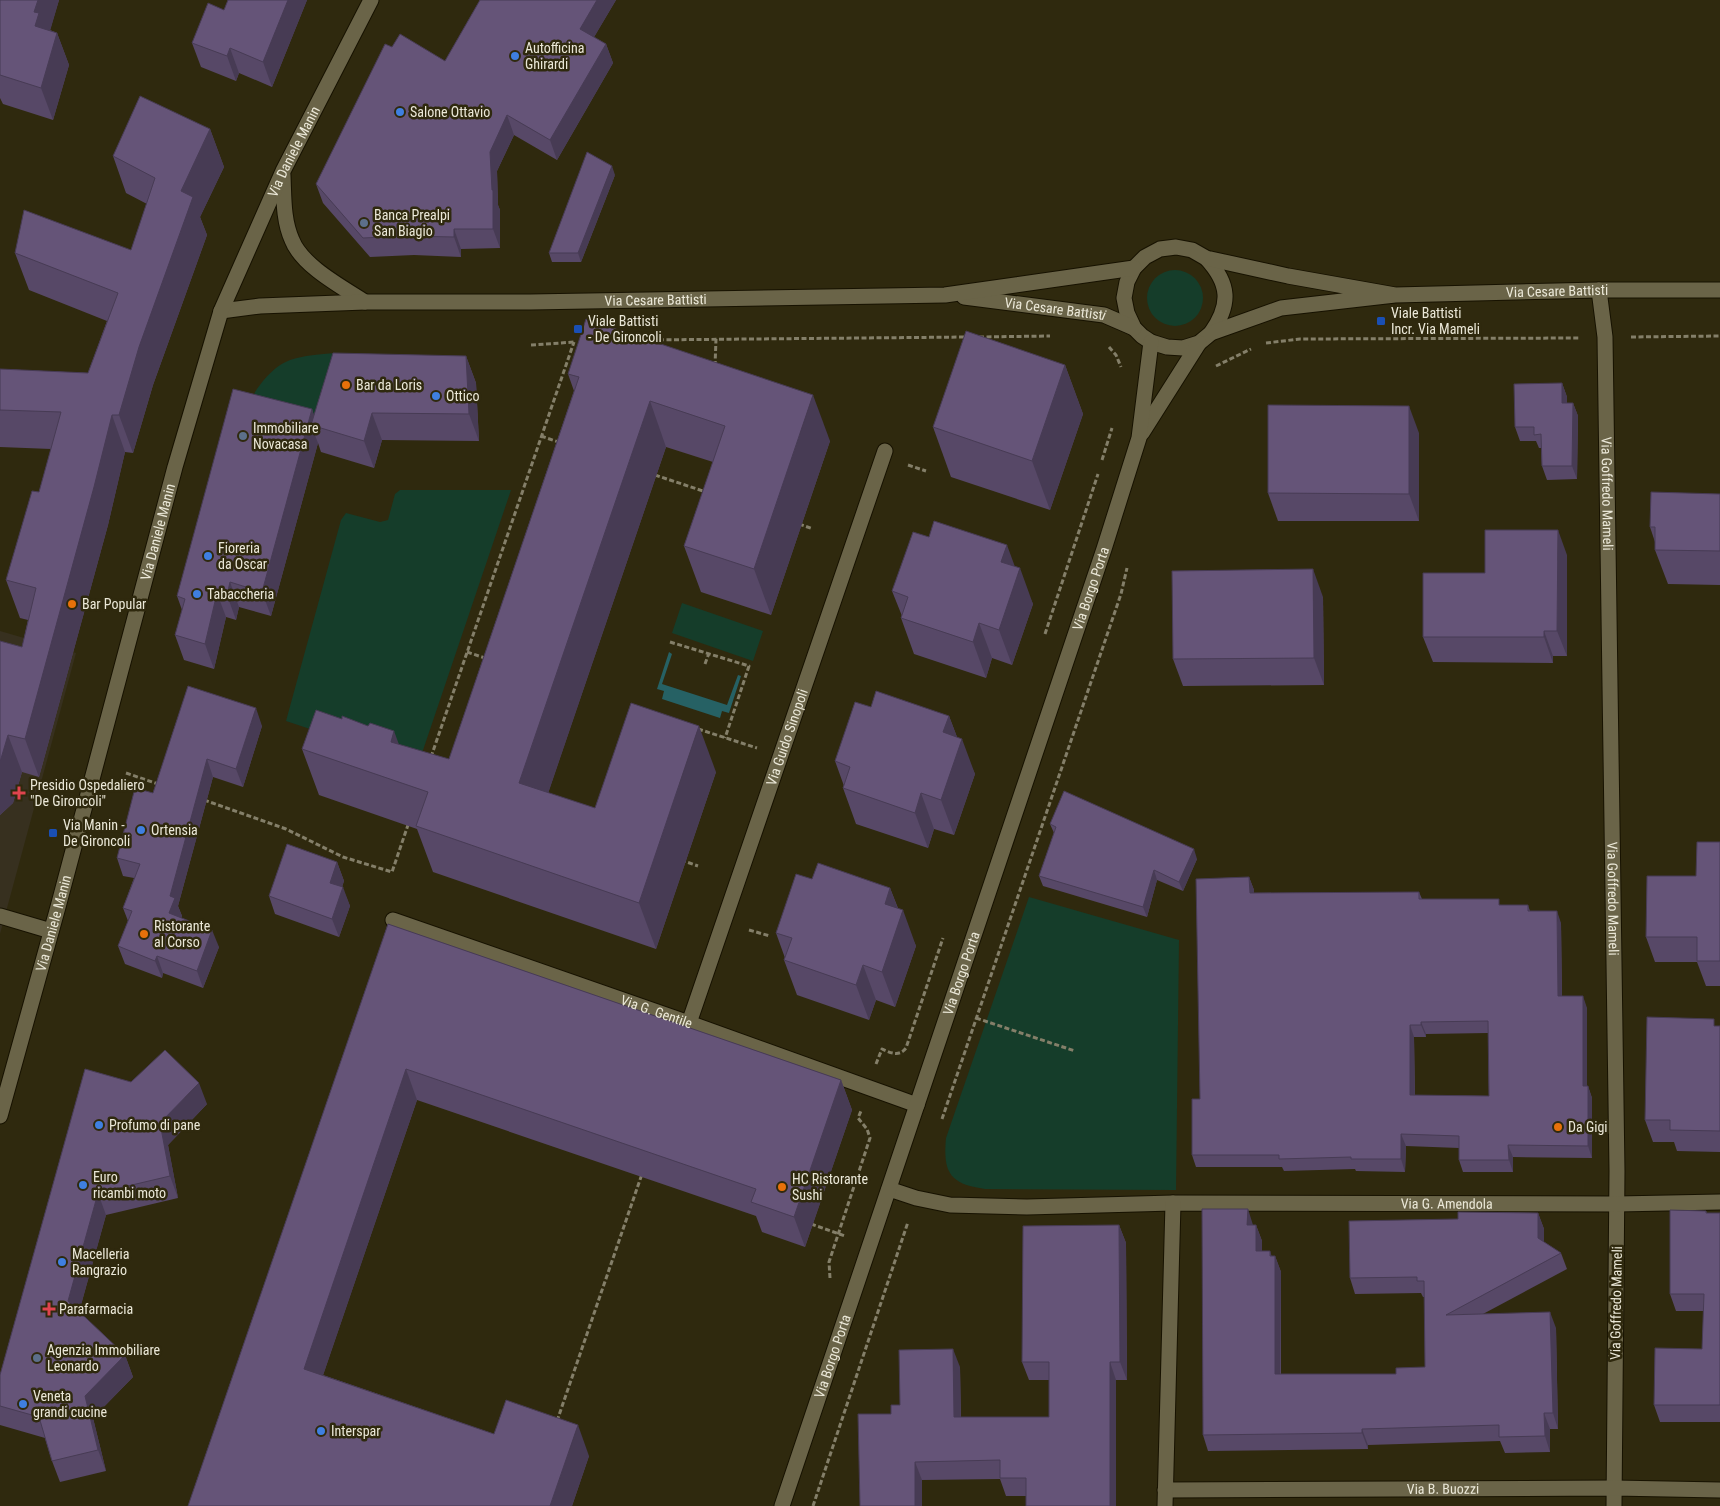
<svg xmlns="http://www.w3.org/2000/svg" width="1720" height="1506" font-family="'Roboto Condensed',sans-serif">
<rect width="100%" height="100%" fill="#2f290e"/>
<polygon fill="#37301f" points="0,631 76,653 0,934"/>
<g fill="#153d2a">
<circle cx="1175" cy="298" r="28"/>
<path d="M336 353 316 426 247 406C257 387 273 363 297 358 309 355 323 354 336 353Z"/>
<polygon points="400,490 511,490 418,765 286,721 341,520 346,513 380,522 388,520 395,494"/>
<polygon points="682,603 763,631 753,661 672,633"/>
<path d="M1029 897 1179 940 1176 1190 985 1189C949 1184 943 1172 946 1138Z"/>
</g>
<polygon fill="#266164" points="669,652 672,654 662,684 727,705 738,675 741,676 729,713 722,711 720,718 662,699 664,691 657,689"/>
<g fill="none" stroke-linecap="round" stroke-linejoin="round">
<g stroke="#171200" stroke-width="17">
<g id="minor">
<path d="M283 175C284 197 283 220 292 240 302 266 342 287 365 302"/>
<path d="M1206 258C1230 284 1231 304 1211 333"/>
<path id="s1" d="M1599 290 1605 337 1617 1171 1614 1506"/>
<path id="s2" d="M1395 295 1288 276 1206 258 1192 250 1176 247 1160 249 1145 257 1134 268 1127 282 1124 298 1127 313 1134 328 1142 336 1151 342 1167 347 1183 348 1199 343 1211 333 1281 308 1395 295 1599 290H1720"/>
<path id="s3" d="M964 297 1104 315 1134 328"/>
<path id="s4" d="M221 311 260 306 365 302H530L945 295 1134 268"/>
<polyline points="1142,433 1199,343"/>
<polyline points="0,916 51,931"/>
<path id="s5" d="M393 920 689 1023 917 1105"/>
<path id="s6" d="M689 1023 885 451"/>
<path id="s7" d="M0 1116 58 907 175 467 221 311 283 171 371 0"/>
<path id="s8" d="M889 1189 916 1198 950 1205 1027 1207 1173 1203 1617 1204 1720 1202"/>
<path id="s9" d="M1165 1490 1614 1488 1720 1490"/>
<path id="s10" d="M782 1506 1104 549 1139 438 1151 342"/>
<polyline points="1165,1506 1173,1203"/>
</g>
</g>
<g stroke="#847f69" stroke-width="3" stroke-dasharray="5 2.5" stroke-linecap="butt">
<polyline points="979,337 1050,336"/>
<polyline points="1631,337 1720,336"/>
<polyline points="644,340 968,337"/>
<polyline points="1266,343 1300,339 1579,338"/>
<polyline points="531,345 575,342"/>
<polyline points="1109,347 1116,355 1121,367"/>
<polyline points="715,366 716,339"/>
<polyline points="1216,366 1251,349"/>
<polyline points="541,436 561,443"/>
<polyline points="1102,460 1112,428"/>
<polyline points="908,465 926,471"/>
<polyline points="655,475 706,492"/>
<polyline points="799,524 813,529"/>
<polyline points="1045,634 1098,474"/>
<polyline points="670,642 749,666 725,738"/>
<polyline points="467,652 488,659"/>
<polyline points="705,664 709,653"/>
<polyline points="698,729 757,748"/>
<polyline points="431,757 574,342"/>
<polyline points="126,773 158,784"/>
<polyline points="204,800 286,829 343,857 392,872 409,822"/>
<polyline points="681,860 698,866"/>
<polyline points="749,930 770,936"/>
<polyline points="976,1018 1075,1051"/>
<path d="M876 1064 882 1049C891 1053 899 1057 906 1048L943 938"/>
<polyline points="942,1119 1121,594 1127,568"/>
<polyline points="811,1224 845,1236"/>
<polyline points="830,1278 829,1262 870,1138 867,1129 858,1118 861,1111"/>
<polyline points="557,1421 642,1174"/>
<polyline points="813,1506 908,1222"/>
</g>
<use href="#minor" stroke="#6a6448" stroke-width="15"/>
</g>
<g fill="#574867" fill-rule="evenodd">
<polygon points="0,0 59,0 50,30 57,33 69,65 53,120 3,104 0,98"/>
<polygon points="228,0 307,0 272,87 239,73 236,81 201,67 192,43 224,10"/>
<polygon points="480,0 616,0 594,37 606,44 613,63 557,160 514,135 497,171 498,205 500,210 500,248 461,249 461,257 414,255 370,257 323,203 316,184 445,61"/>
<polygon points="210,129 224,167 200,217 207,235 153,385 133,453 125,452 108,525 39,777 22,772 13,803 0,815 0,641 22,647 28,620 20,618 6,580 39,492 51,449 0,447 0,451 0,369 88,373 107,321 29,290 15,253 131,250 147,204 126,193 113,156"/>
<polygon points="615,175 581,262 552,262 549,253"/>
<polygon points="466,356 476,383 479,441 382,440 374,468 321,452 318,443 271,616 239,607 236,620 226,617 214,669 184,660 175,635 182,610 177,596 312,409 314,416"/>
<polygon points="1065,365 1083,414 1050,510 951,477 933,427"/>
<polygon points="568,374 830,441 771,615 701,592 684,546 713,462 666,447 548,793 595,808 716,772 656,949 433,872 417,829 319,795 302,749 449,759 574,391"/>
<polygon points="1562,383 1567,397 1567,403 1573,403 1578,416 1577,479 1547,480 1542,466 1541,448 1539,448 1536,441 1520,441 1515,427"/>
<polygon points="1419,433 1419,521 1278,521 1268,493"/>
<polygon points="1720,494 1720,585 1668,584 1655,550 1655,542 1650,527"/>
<polygon points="1567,555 1567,656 1553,656 1553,663 1433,662 1423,637"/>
<polygon points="1015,567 1033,604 1012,665 992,658 986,678 914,654 901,618 902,616 892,591"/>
<polygon points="1323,597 1324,685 1183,686 1173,659"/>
<polygon points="188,686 262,726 243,787 213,777 178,906 182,916 181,918 219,947 203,988 163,973 162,978 125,964 118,946 128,921 123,908 134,878 123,876 117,858 153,793"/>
<polygon points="871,707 949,716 957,737 975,774 954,835 934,829 928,848 856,824 843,788 844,786 835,761"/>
<polygon points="1050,824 1197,859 1183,891 1157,880 1147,917 1043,886 1039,876 1054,833"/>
<polygon points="1720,842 1720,986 1706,986 1697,962 1655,962 1646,937 1696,876"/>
<polygon points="337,862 344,881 342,887 350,906 339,937 275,914 269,896"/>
<path d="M1249 877 1254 890V893L1419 892 1422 899 1502 905H1528L1530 911 1561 923 1562 996 1587 1008V1086H1588L1592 1098V1158L1513 1157V1172H1463L1459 1160V1148L1406 1146 1405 1172 1356 1171 1355 1169 1284 1171 1282 1167H1196L1192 1155 1200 1099ZM1488 1033 1489 1096 1415 1095 1414 1037H1426V1034Z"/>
<polygon points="812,879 890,888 898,908 916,946 895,1007 876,1000 869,1020 797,995 784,960 785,958 776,933"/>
<polygon points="388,924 841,1080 852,1110 805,1247 762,1232 756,1216 417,1100 323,1375 494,1434 589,1456 572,1506 188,1506"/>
<polygon points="1717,1026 1720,1026 1720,1152 1677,1151 1674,1142 1653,1142 1645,1120"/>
<polygon points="85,1069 207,1104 168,1145 178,1198 106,1215 79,1312 125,1355 133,1377 93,1418 106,1471 60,1482 52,1461 45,1438 0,1425 0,1375"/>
<polygon points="1706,1211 1707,1213 1720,1213 1720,1422 1660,1422 1654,1405 1702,1349 1704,1311 1676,1311 1670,1294"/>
<polygon points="1538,1213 1544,1229 1544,1242 1561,1253 1567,1269 1483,1314 1556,1328 1558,1429 1550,1429 1550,1452 1505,1453 1500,1441 1368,1445 1368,1449 1208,1451 1203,1435 1253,1225 1256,1225 1262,1241 1262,1251 1270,1251 1271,1256 1275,1256 1281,1272 1281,1374 1396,1374 1425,1367 1425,1297 1423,1297 1421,1293 1355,1294 1350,1278 1458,1219"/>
<polygon points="1119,1225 1126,1243 1127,1380 1116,1380 1026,1496 1006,1496 1000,1479 922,1480 922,1506 860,1506 891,1414 960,1367 961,1417 1049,1417 1049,1380 1029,1380 1022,1362"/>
</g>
<g fill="#473b54">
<polygon points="38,0 59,0 48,38 35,26 34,12"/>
<polygon points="288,0 307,0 272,87 263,62"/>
<polygon points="597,0 616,0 587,49 580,29"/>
<polygon points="57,33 69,65 53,120 41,88"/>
<polygon points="606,44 613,63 557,160 550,140"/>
<polygon points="230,48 239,73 236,81 227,56"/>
<polygon points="507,115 514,135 497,171 498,205 500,210 500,248 493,229 490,152"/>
<polygon points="210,129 224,167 200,217 207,235 153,385 133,453 119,415 181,191"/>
<polygon points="612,166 615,175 581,262 578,253"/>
<polygon points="454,229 461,249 461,257 454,237"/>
<polygon points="466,356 476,383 479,441 469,414"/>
<polygon points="1065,365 1083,414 1050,510 1032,461"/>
<polygon points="1562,383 1567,397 1567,417 1562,403"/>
<polygon points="813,395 830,441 771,615 754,569"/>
<polygon points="650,401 666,447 536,829 519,783"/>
<polygon points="1573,403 1578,416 1577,479 1572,466"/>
<polygon points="1409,406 1419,433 1419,521 1409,494"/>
<polygon points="312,409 318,427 311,425 318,443 271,616 262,592"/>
<polygon points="372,413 382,440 374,468 364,441"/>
<polygon points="112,415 125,452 108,525 39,777 25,739"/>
<polygon points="1558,530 1567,555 1567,656 1557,631"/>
<polygon points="1007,545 1018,575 1020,568 1033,604 1012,665 999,630 1001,562"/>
<polygon points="1313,569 1323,597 1324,685 1314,658"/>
<polygon points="230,582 239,607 236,620 227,595"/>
<polygon points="217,593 226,617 214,669 205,644"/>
<polygon points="979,623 992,658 986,678 973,642"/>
<polygon points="1544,631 1553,656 1553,663 1544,637"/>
<polygon points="256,708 262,726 243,787 236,769"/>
<polygon points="949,716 960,745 962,739 975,774 954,835 941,800 943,732"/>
<polygon points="699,726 716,772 656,949 639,903"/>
<polygon points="394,731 411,777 391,742"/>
<polygon points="8,735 22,772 13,803 0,815 0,762"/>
<polygon points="207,759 213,777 178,906 182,916 176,931 169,913 170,896"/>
<polygon points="921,793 934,829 928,848 915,813"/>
<polygon points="1194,849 1197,859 1183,891 1179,882"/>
<polygon points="337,862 344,881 337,901 330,883"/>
<polygon points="1154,870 1157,880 1147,917 1143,907"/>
<polygon points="1249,877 1254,890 1254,905 1250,893"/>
<polygon points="343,887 350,906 339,937 332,919"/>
<polygon points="890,888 901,917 903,910 916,946 895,1007 882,972 885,904"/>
<polygon points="1557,911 1561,923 1562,1008 1558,996"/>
<polygon points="212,930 219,947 203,988 197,971"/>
<polygon points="157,956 163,973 162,978 155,961"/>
<polygon points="863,965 876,1000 869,1020 856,985"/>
<polygon points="1583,996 1587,1008 1587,1098 1583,1086"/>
<polygon points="1421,1022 1426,1034 1426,1037 1421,1025"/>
<polygon points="1410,1025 1414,1037 1415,1107 1410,1095"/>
<polygon points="406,1069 417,1100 315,1399 304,1369"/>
<polygon points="841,1080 852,1110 805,1247 794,1217"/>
<polygon points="199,1083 207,1104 168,1145 178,1198 170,1176 160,1123"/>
<polygon points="1588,1086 1592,1098 1592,1158 1588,1146"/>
<polygon points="1401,1134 1406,1146 1405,1172 1401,1159"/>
<polygon points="1508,1145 1513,1157 1513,1172 1509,1160"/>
<polygon points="98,1193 106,1215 76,1323 68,1301"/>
<polygon points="1248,1209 1253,1225 1253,1241 1247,1225"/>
<polygon points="1538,1213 1544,1229 1544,1254 1538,1238"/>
<polygon points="1119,1225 1126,1243 1127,1380 1120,1362"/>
<polygon points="1256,1225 1262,1241 1262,1267 1256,1251"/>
<polygon points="1270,1251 1275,1266 1275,1256 1281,1272 1280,1390 1275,1374"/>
<polygon points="1550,1312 1556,1328 1558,1429 1553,1413"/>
<polygon points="953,1349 960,1367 961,1435 954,1417"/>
<polygon points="125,1355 133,1377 93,1418 106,1471 98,1450 85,1396"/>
<polygon points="1110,1362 1116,1380 1116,1506 1110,1506"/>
<polygon points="1544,1413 1550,1429 1550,1452 1545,1436"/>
<polygon points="578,1425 589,1456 572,1506 550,1506"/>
<polygon points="1362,1429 1368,1445 1368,1449 1362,1433"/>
<polygon points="915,1462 922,1480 922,1506 915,1506"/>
</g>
<g fill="#655478" stroke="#473b54" fill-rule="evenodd">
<polygon points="0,0 38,0 34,12 39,13 35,26 57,33 41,88 0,75"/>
<polygon points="228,0 288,0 263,62 230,48 227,56 192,43 208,3 224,10"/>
<polygon points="480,0 597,0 580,29 606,44 550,140 507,115 490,152 492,190 493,190 493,229 454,229 454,237 407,236 363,238 316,184 385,44 392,47 400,34 445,61"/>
<polygon points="140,96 210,129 181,191 193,197 139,347 119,415 112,415 94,487 25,739 8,735 0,762 0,641 22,647 36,588 6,580 32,491 39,492 61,412 0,410 0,369 88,373 118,293 15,253 24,210 131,250 155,178 113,156"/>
<polygon points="587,152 612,166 578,253 549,253"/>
<polygon points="586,319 813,395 754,569 684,546 725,426 650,401 519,783 595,808 631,703 699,726 639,903 416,826 428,792 302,749 316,710 342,719 342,716 368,726 370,723 394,731 391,742 449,759 579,377 568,374"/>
<polygon points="966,331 1065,365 1032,461 933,427"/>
<polygon points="333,353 466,356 469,414 372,413 364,441 311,425"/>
<polygon points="1562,383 1562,403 1573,403 1572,466 1542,466 1541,434 1534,435 1534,427 1515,427 1514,384"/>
<polygon points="233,389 312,409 262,592 230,582 227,595 217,593 205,644 175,635 185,599 177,596"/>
<polygon points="1268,405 1409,406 1409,494 1268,493"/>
<polygon points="1651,492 1720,494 1720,551 1655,550 1655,527 1650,527"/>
<polygon points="934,521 1007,545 1001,562 1020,568 999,630 979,623 973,642 901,618 908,597 892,591 913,532 929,537"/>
<polygon points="1485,530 1558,530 1557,631 1544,631 1544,637 1423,637 1423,573 1485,573"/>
<polygon points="1313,569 1314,658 1173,659 1172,571"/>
<polygon points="188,686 256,708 236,769 207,759 170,896 175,898 169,913 212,930 197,971 157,956 155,961 118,946 132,911 123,908 140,864 117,858 135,788 153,793"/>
<polygon points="876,691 949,716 943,732 962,739 941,800 921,793 915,813 843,788 850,767 835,761 855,702 871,707"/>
<polygon points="1064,791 1194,849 1179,882 1154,870 1143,907 1039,876 1056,827 1050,824"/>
<polygon points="1697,842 1720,842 1720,961 1697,961 1697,937 1646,937 1647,876 1696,876"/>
<polygon points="287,844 337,862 330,883 343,887 332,919 269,896"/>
<polygon points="818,863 890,888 885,904 903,910 882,972 863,965 856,985 784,960 792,938 776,933 796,874 812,879"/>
<path d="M1249 877 1250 893 1419 892V899H1499V905H1528V911H1557L1558 996H1583V1086H1588V1146L1508 1145 1509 1160H1459V1136L1401 1134V1159H1351V1157L1279 1159V1155H1192V1099H1200L1196 879ZM1488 1021 1489 1096 1410 1095V1025H1421V1022Z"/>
<polygon points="388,924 841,1080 794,1217 751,1202 756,1189 406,1069 304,1369 494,1434 506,1400 578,1425 550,1506 188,1506"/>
<polygon points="1647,1017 1714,1019 1714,1026 1720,1026 1720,1131 1670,1130 1670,1120 1645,1120"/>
<polygon points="165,1050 199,1083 160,1123 170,1176 98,1193 68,1301 125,1355 85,1396 98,1450 52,1461 39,1417 0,1406 0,1375 85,1069 131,1082"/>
<polygon points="1202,1209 1248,1209 1247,1225 1256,1225 1256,1251 1270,1251 1270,1256 1275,1256 1275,1374 1396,1374 1396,1368 1425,1367 1424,1281 1417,1281 1417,1277 1350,1278 1349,1221 1458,1219 1458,1212 1538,1213 1538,1238 1561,1253 1446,1315 1550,1312 1553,1413 1544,1413 1545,1436 1499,1437 1499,1425 1362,1429 1362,1433 1203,1435"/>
<polygon points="1670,1210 1706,1211 1706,1213 1720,1213 1720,1405 1654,1405 1655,1348 1702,1349 1704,1294 1670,1294"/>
<polygon points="1119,1225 1120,1362 1110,1362 1110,1506 1026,1506 1026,1478 1000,1478 1000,1460 915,1462 915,1506 860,1506 858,1414 891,1414 891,1405 900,1405 899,1350 953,1349 954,1417 1049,1417 1049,1362 1022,1362 1023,1226"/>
</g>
<g fill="#3f7fe0" stroke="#2f290e" stroke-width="2">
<circle cx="515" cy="56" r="5"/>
<circle cx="400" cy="112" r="5"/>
<circle cx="436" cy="396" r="5"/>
<circle cx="208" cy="556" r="5"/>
<circle cx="197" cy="594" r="5"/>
<circle cx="141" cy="830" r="5"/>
<circle cx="99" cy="1125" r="5"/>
<circle cx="83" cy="1185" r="5"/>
<circle cx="62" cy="1262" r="5"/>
<circle cx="23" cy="1404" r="5"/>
<circle cx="321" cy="1431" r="5"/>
</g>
<g fill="#5c6f8a" stroke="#2f290e" stroke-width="2">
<circle cx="364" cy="223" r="5"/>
<circle cx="243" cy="436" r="5"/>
<circle cx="37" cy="1358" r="5"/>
</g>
<g fill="#1a4fb4" stroke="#2f290e" stroke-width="2">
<rect x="1376" y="316" width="10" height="10" rx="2.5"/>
<rect x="573" y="324" width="10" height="10" rx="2.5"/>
<rect x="48" y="828" width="10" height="10" rx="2.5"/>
</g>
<g fill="#e8710a" stroke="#2f290e" stroke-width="2">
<circle cx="346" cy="385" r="5"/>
<circle cx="72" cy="604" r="5"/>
<circle cx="144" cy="934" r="5"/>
<circle cx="1558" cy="1127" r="5"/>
<circle cx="782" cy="1187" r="5"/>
</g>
<g fill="#e0444e" stroke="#2f290e" stroke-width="2">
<path d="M16.5 785.5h5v5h5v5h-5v5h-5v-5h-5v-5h5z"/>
<path d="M46.5 1301.5h5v5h5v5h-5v5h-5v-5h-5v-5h5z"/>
</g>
<g text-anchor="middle" stroke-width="5" stroke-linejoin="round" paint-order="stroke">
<g font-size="14" fill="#ebe8d8" stroke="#2f290e" text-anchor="start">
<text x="525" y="53">Autofficina<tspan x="525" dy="16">Ghirardi</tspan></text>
<text x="410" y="117">Salone Ottavio</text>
<text x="374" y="220">Banca Prealpi<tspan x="374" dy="16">San Biagio</tspan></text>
<text x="1391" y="318">Viale Battisti<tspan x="1391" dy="16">Incr. Via Mameli</tspan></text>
<text x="588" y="326">Viale Battisti<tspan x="588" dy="16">- De Gironcoli</tspan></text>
<text x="356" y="390">Bar da Loris</text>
<text x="446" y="401">Ottico</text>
<text x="253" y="433">Immobiliare<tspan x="253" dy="16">Novacasa</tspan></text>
<text x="218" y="553">Fioreria<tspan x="218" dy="16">da Oscar</tspan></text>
<text x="207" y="599">Tabaccheria</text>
<text x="82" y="609">Bar Popular</text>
<text x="30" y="790">Presidio Ospedaliero<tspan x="30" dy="16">"De Gironcoli"</tspan></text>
<text x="63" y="830">Via Manin -<tspan x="63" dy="16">De Gironcoli</tspan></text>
<text x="151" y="835">Ortensia</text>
<text x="154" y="931">Ristorante<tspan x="154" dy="16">al Corso</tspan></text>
<text x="109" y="1130">Profumo di pane</text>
<text x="1568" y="1132">Da Gigi</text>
<text x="93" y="1182">Euro<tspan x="93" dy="16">ricambi moto</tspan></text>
<text x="792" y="1184">HC Ristorante<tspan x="792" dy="16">Sushi</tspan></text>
<text x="72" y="1259">Macelleria<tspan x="72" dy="16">Rangrazio</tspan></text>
<text x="59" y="1314">Parafarmacia</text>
<text x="47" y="1355">Agenzia Immobiliare<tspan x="47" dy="16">Leonardo</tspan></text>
<text x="33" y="1401">Veneta<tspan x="33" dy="16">grandi cucine</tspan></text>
<text x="331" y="1436">Interspar</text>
</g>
<g font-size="14" fill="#ebe8d8" stroke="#2f290e">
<text dy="5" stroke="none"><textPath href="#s7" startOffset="1010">Via Daniele Manin</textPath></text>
<text dy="5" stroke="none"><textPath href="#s2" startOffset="776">Via Cesare Battisti</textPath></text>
<text dy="5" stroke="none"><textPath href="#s4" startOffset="435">Via Cesare Battisti</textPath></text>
<text dy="5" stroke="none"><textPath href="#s3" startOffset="92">Via Cesare Battisti</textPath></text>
<text dy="5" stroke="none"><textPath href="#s1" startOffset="204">Via Goffredo Mameli</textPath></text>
<text dy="5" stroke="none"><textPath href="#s7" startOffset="605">Via Daniele Manin</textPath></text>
<text dy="5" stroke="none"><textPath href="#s10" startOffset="968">Via Borgo Porta</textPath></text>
<text dy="5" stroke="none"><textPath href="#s6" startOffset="302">Via Guido Sinopoli</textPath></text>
<text dy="5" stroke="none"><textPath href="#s1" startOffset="609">Via Goffredo Mameli</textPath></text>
<text dy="5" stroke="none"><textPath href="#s7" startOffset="200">Via Daniele Manin</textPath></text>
<text dy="5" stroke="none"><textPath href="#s10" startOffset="562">Via Borgo Porta</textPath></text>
<text dy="5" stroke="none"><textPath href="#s5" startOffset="279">Via G. Gentile</textPath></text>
<text dy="5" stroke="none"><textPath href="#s8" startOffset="560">Via G. Amendola</textPath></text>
<text transform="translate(1616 1303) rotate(-89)" y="5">Via Goffredo Mameli</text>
<text dy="5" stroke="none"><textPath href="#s10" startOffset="158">Via Borgo Porta</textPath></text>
<text dy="5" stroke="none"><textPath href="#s9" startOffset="278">Via B. Buozzi</textPath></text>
</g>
</g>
</svg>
